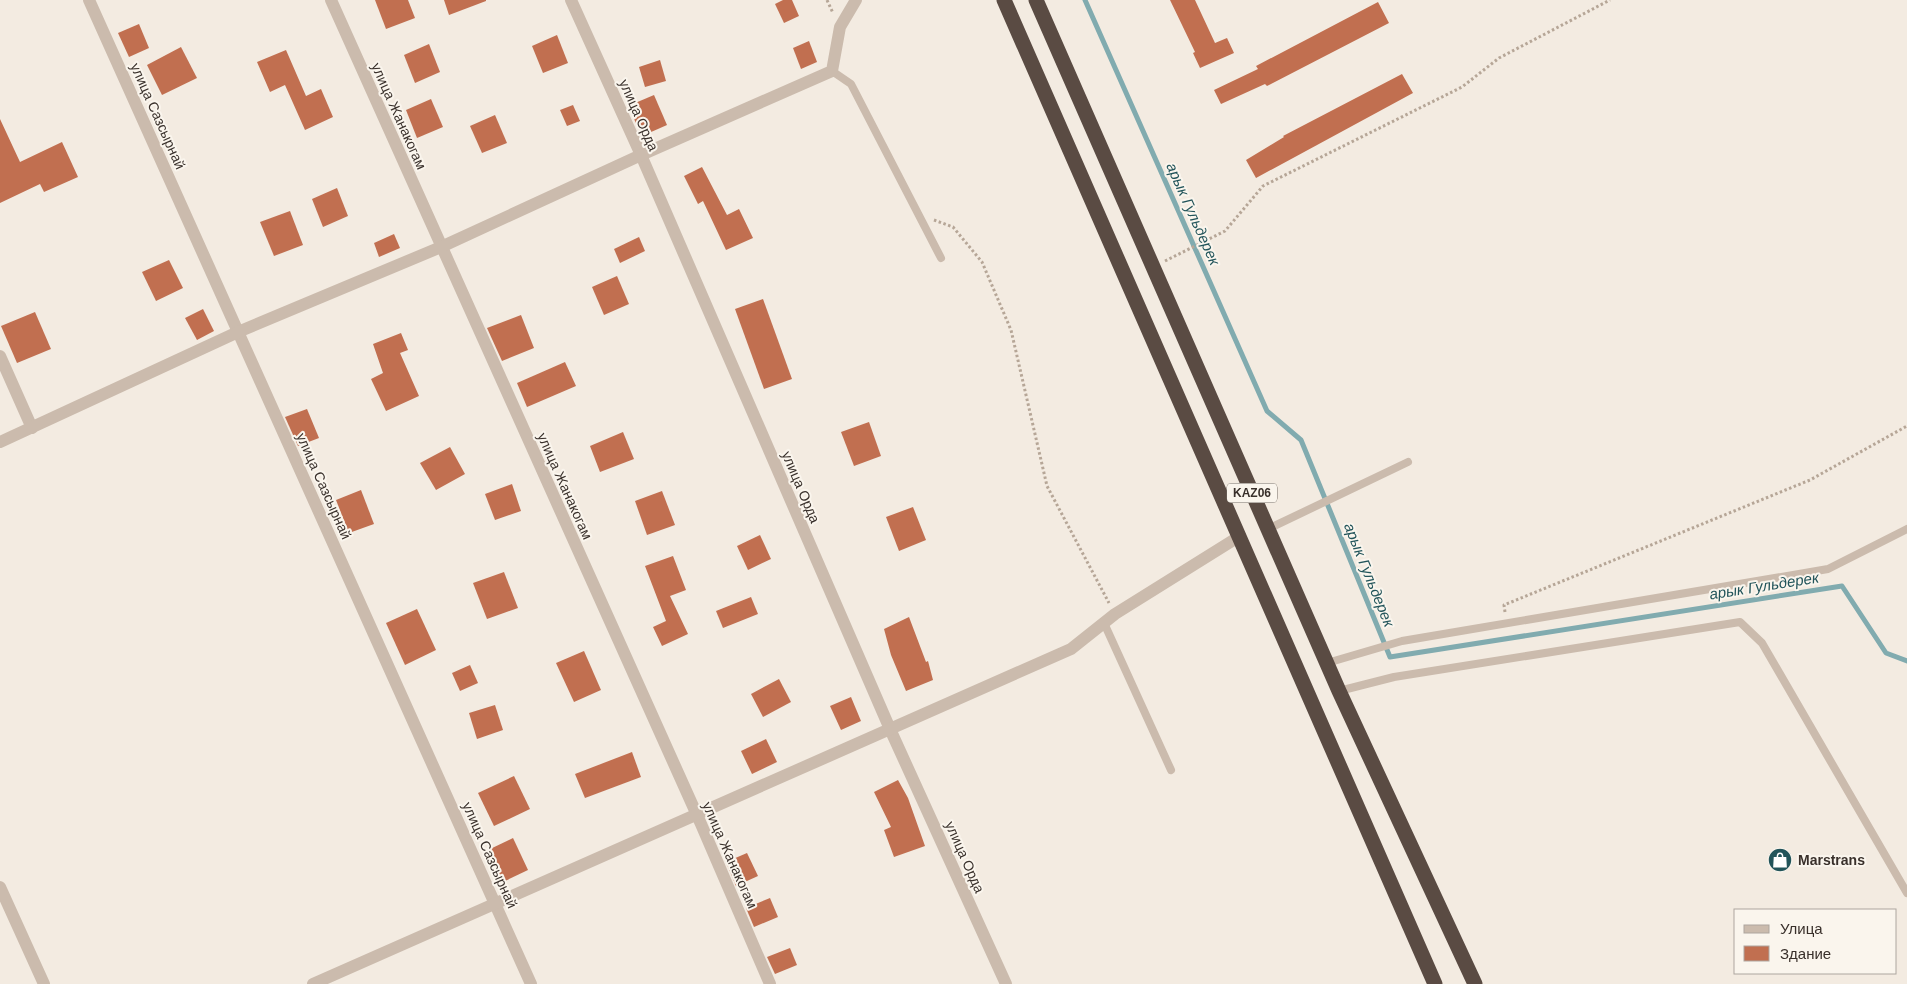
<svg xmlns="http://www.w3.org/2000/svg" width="1907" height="984" font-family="Helvetica,sans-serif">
<rect width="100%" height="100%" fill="#f3ebe1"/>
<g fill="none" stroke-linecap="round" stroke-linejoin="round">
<polyline stroke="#81abaf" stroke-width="5" points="1085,0 1267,411 1301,440 1390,657 1842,586 1886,653 1907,661"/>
</g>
<g fill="#c16f50">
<polygon points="375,0 408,0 415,18 386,29"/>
<polygon points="444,0 486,0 486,1 449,15"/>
<polygon points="783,0 792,0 799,16 784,23 775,4"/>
<polygon points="1170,0 1195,0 1215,43 1227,38 1234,53 1200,68 1193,53 1195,52"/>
<polygon points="1378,2 1389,23 1267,86 1265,84 1221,104 1214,90 1258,69 1256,66"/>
<polygon points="139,24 149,48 129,57 118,33"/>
<polygon points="557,35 568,63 543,73 532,46"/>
<polygon points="809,41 817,62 801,69 793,48"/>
<polygon points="429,44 440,72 415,83 404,55"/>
<polygon points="181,47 197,78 162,95 147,65"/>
<polygon points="286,50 306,96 321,89 333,117 305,130 285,85 270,92 257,62"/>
<polygon points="660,60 666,81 645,87 639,67"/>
<polygon points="1402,74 1413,93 1256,178 1246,160 1284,137 1283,136"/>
<polygon points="654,95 667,125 642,136 628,106"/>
<polygon points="431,99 443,127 417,138 406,110"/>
<polygon points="573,105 580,121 567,126 560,110"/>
<polygon points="495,115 507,143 482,153 470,126"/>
<polygon points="0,119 20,162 62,142 78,177 44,192 40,184 0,203"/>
<polygon points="702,167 727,215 739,209 753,238 726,250 703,201 698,204 684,176"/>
<polygon points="337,188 348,216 323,227 312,199"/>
<polygon points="290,211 303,245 274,256 260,222"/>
<polygon points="394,234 400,248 379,257 374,243"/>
<polygon points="639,237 645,251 620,263 614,249"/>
<polygon points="169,260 183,288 156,301 142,272"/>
<polygon points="617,276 629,304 604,315 592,287"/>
<polygon points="763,299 792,379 764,389 735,309"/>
<polygon points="203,309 214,331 197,340 185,318"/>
<polygon points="35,312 51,349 17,363 1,326"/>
<polygon points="521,315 534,348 502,361 487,328"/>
<polygon points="401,333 408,350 400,353 419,396 386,411 371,379 383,373 373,344"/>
<polygon points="565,362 576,386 527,407 517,383"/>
<polygon points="307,409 319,438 298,446 285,417"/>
<polygon points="869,422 881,456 854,466 841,432"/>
<polygon points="623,432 634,459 600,472 590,446"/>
<polygon points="450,447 465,474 436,490 420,463"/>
<polygon points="512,484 521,511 495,520 485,494"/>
<polygon points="361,490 374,524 349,533 336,500"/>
<polygon points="662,491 675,525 647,535 635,501"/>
<polygon points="913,507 926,540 899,551 886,517"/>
<polygon points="760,535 771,559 748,570 737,546"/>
<polygon points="673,556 686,590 670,596 688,634 662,646 653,627 666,621 645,566"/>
<polygon points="504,572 518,608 487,619 473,583"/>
<polygon points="751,597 758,614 723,628 716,611"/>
<polygon points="417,609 436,650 405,665 386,623"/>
<polygon points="909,617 926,662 928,661 933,680 906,691 891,655 884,629"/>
<polygon points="584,651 601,690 574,702 556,663"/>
<polygon points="470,665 478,683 460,691 452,673"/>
<polygon points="779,679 791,702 763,717 751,694"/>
<polygon points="851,697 861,721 841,730 830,706"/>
<polygon points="495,705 503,730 477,739 469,713"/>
<polygon points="766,739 777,762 752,774 741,751"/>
<polygon points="632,752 641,777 585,798 575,774"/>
<polygon points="514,776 530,809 494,826 478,793"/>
<polygon points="898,780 908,798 925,846 894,857 884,830 891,827 874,792"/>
<polygon points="513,838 528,870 503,882 488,850"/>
<polygon points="747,853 758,876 736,886 726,862"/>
<polygon points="770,898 778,917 754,927 746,908"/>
<polygon points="790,948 797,965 775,974 767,957"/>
</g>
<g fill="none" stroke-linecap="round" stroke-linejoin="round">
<g stroke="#b6a697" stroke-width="3" stroke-dasharray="2.5 2.5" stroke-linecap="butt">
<polyline points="827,0 833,13"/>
<polyline points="934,220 953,227 982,262 1011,330 1047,486 1109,603"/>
<polyline points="1165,261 1225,231 1263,186 1462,87 1499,58 1610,0"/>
<polyline points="1505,612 1504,605 1810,480 1907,426"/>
</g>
<g stroke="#cbbbad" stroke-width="8">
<polyline points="832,71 851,84 941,258"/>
<polyline points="1268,529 1408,462"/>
<polyline points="1104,623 1171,770"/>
<polyline points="1327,663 1402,641 1828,569 1907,529"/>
<polyline points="1339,691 1394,677 1740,622 1762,643 1907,893"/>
</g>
<g stroke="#cbbbad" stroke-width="12">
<polyline points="89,0 531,984"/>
<polyline points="331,0 701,824 770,984"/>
<polyline points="571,0 641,155 890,729 1006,984"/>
<polyline points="0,356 32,428"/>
<polyline points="0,442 238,332 441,247 641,155 832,71 840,27 856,0"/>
<polyline points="0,887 44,984"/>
<polyline points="313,984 1071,649 1115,614 1240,536"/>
</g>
<g stroke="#5a4b43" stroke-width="15">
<polyline points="1004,0 1435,984"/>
<polyline points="1036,0 1339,691 1475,984"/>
</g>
</g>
<defs>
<g id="shop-disc" transform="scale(1.25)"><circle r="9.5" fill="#22545a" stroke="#faf5ed"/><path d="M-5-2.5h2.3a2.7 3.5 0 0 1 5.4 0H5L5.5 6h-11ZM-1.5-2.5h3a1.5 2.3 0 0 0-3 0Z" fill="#fff"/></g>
</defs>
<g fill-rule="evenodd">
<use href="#shop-disc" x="1780" y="860"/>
</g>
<g text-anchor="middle" stroke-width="4" stroke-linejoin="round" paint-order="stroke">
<rect fill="#faf5ed" stroke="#736b65" stroke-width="1" x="1227" y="483.5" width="50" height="19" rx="4"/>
<g font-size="12" font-weight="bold" fill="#39302b">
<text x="1252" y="497">KАZ06</text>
</g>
<g font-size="14" fill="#39302b" stroke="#faf5ed">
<text transform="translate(639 115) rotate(66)" y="5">улица Орда</text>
<text transform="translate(158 116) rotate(66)" y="5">улица Сазсырнай</text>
<text transform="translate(399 116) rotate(66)" y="5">улица Жанакогам</text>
<text transform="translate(324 486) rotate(66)" y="5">улица Сазсырнай</text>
<text transform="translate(565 486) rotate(66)" y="5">улица Жанакогам</text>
<text transform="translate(801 487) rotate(67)" y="5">улица Орда</text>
<text transform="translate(490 855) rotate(66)" y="5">улица Сазсырнай</text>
<text transform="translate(730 855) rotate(66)" y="5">улица Жанакогам</text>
<text transform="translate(965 857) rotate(66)" y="5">улица Орда</text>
</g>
<g font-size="14" font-weight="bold" fill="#39302b" stroke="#faf5ed" text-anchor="start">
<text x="1798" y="865">Marstrans</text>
</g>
<g font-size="15" font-style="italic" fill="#22545a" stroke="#faf5ed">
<text transform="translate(1193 214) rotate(66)" y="5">арык Гульдерек</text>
<text transform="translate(1369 575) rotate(68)" y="5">арык Гульдерек</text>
<text transform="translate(1764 586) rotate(-9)" y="5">арык Гульдерек</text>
</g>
</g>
<rect x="1734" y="909" width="162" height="65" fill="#faf5ed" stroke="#ada69f"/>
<rect x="1744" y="925" width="25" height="8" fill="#cbbbad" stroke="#ada69f"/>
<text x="1780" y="934" font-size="15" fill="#39302b">Улица</text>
<rect x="1744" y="946" width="25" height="15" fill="#c16f50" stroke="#ada69f"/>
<text x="1780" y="959" font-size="15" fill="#39302b">Здание</text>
</svg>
